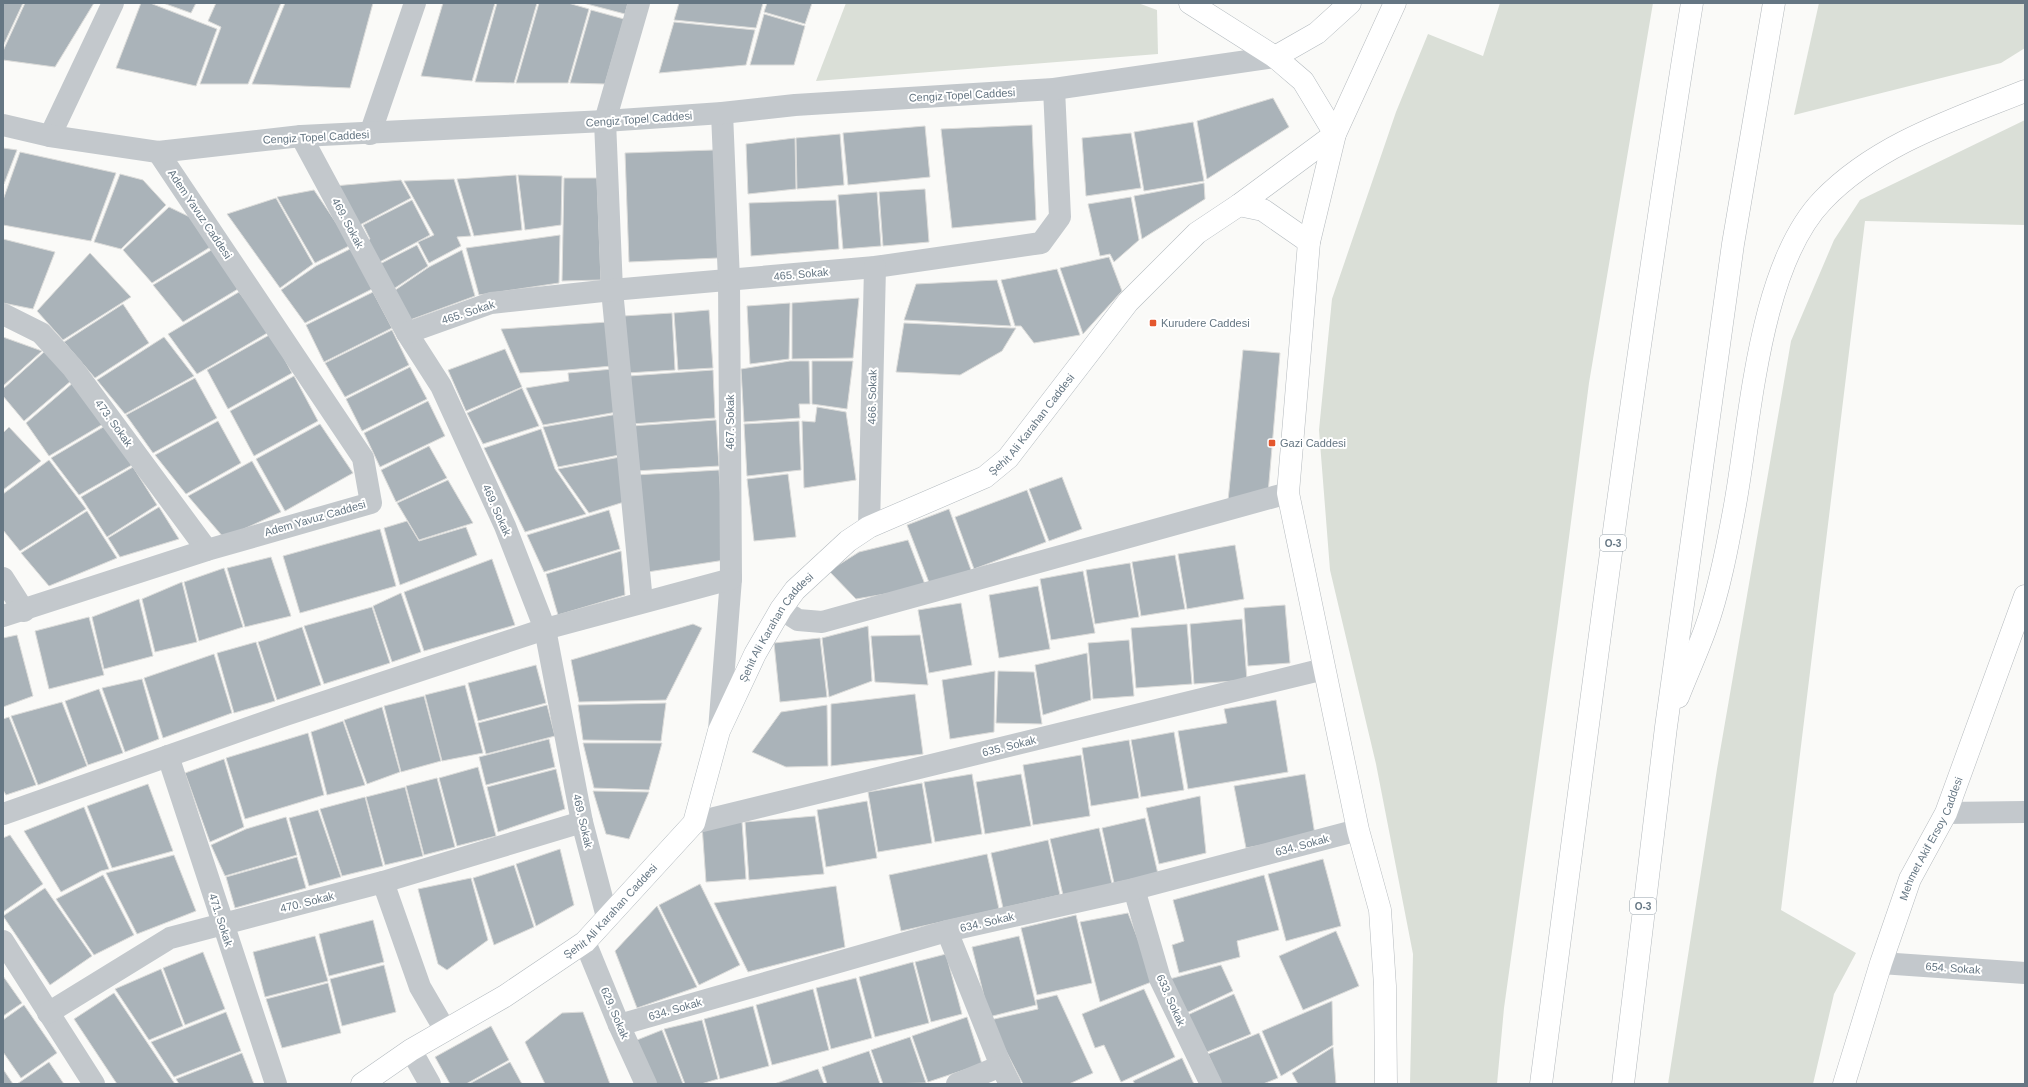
<svg xmlns="http://www.w3.org/2000/svg" width="2028" height="1087" font-family="Arial,sans-serif">
<rect width="100%" height="100%" fill="#fafaf8"/>
<g fill="#dadfd7">
<polygon points="846,3 1138,3 1157,10 1158,54 816,81"/>
<polygon points="1500,3 1653,3 1589,383 1558,622 1504,1008 1497,1084 1410,1084 1413,954 1376,764 1330,570 1319,430 1332,299 1396,112 1428,34 1483,56"/>
<polygon points="1819,3 2025,3 2025,48 2001,63 1794,115"/>
<polygon points="2025,120 2025,225 1865,221 1781,910 1856,953 1834,994 1813,1084 1668,1084 1717,769 1791,341 1834,240 1860,200"/>
</g>
<g fill="#aab3b9" stroke="#dcdcda">
<polygon points="3,3 23,3 3,46"/>
<polygon points="25,3 94,3 55,67 3,60 3,51"/>
<polygon points="141,3 150,3 217,29 196,86 116,68"/>
<polygon points="163,3 196,3 191,13"/>
<polygon points="216,3 281,3 248,84 200,84 221,27 208,21"/>
<polygon points="285,3 373,3 350,88 252,84"/>
<polygon points="443,3 495,3 472,81 421,76"/>
<polygon points="497,3 537,3 514,83 475,82"/>
<polygon points="539,3 568,3 589,9 568,83 516,83"/>
<polygon points="583,3 628,3 625,14"/>
<polygon points="679,3 763,3 756,28 674,20"/>
<polygon points="767,3 812,3 805,24 764,12"/>
<polygon points="591,10 624,19 605,84 570,83"/>
<polygon points="764,14 805,26 794,65 750,65"/>
<polygon points="674,22 755,30 746,65 659,73"/>
<polygon points="1273,98 1289,127 1207,179 1197,121"/>
<polygon points="1193,122 1204,181 1144,191 1134,132"/>
<polygon points="1032,125 1036,220 952,228 941,129"/>
<polygon points="925,126 930,177 848,185 843,133"/>
<polygon points="1131,133 1141,188 1086,196 1082,138"/>
<polygon points="840,134 844,185 797,189 796,138"/>
<polygon points="795,138 796,189 748,194 746,144"/>
<polygon points="3,148 17,150 4,184 3,183"/>
<polygon points="714,150 718,258 629,262 625,153"/>
<polygon points="20,152 116,173 91,241 3,225 3,200"/>
<polygon points="120,174 143,180 166,205 121,249 94,242"/>
<polygon points="516,175 522,230 474,236 457,179"/>
<polygon points="518,175 562,176 561,225 525,230"/>
<polygon points="564,178 597,178 601,280 562,281"/>
<polygon points="454,179 471,236 457,237 461,246 429,263 418,242 434,235 404,181"/>
<polygon points="401,180 411,198 356,227 334,186"/>
<polygon points="1204,183 1205,199 1142,239 1134,196"/>
<polygon points="925,189 929,242 883,246 879,192"/>
<polygon points="314,190 351,245 315,263 277,197"/>
<polygon points="877,192 881,246 843,249 838,195"/>
<polygon points="1131,197 1139,240 1114,262 1110,254 1100,256 1088,204"/>
<polygon points="276,198 313,264 280,288 227,214"/>
<polygon points="412,200 430,235 376,264 364,243 370,239 363,225"/>
<polygon points="836,200 839,249 751,256 749,203"/>
<polygon points="169,207 196,220 212,246 152,283 123,250"/>
<polygon points="560,235 559,283 479,295 466,248"/>
<polygon points="3,239 55,252 33,309 3,303"/>
<polygon points="417,245 428,266 389,292 376,266"/>
<polygon points="352,248 372,289 305,323 281,290 316,266"/>
<polygon points="213,249 238,289 183,322 153,285"/>
<polygon points="462,250 475,296 410,320 391,293 429,267"/>
<polygon points="90,253 131,297 63,340 37,311"/>
<polygon points="1109,257 1122,291 1083,334 1060,268"/>
<polygon points="1057,269 1080,335 1034,343 1021,326 1015,326 1001,280"/>
<polygon points="997,280 1011,326 904,320 916,284"/>
<polygon points="239,292 269,332 197,374 168,334"/>
<polygon points="373,292 392,328 324,362 306,325"/>
<polygon points="859,298 853,358 792,359 792,303"/>
<polygon points="790,303 789,359 750,364 747,306"/>
<polygon points="123,304 149,343 95,378 64,342"/>
<polygon points="709,310 713,368 678,370 674,313"/>
<polygon points="672,313 675,370 627,373 623,316"/>
<polygon points="608,322 612,366 567,370 520,373 501,329"/>
<polygon points="904,323 1011,328 1016,328 1002,351 960,375 896,372"/>
<polygon points="392,330 409,365 345,397 325,363"/>
<polygon points="271,334 292,373 228,409 207,370"/>
<polygon points="3,337 42,351 3,386"/>
<polygon points="164,337 194,376 125,414 97,380"/>
<polygon points="505,349 522,387 466,411 448,370"/>
<polygon points="1243,350 1280,353 1268,494 1228,501"/>
<polygon points="44,352 72,380 24,421 3,396 3,389"/>
<polygon points="790,361 809,361 810,404 799,404 800,418 744,422 741,369"/>
<polygon points="812,361 853,361 847,409 812,404"/>
<polygon points="410,367 427,399 362,431 346,399"/>
<polygon points="613,369 617,412 543,425 526,388 569,381 568,373"/>
<polygon points="713,370 715,418 631,424 629,376"/>
<polygon points="294,376 318,421 254,456 230,411"/>
<polygon points="195,378 217,418 153,453 126,415"/>
<polygon points="74,382 103,424 49,456 26,423"/>
<polygon points="522,388 539,426 483,444 467,413"/>
<polygon points="428,401 445,436 380,467 364,433"/>
<polygon points="817,407 846,412 856,480 804,488 802,421 815,422"/>
<polygon points="618,414 619,455 558,467 543,427"/>
<polygon points="716,420 719,466 635,471 632,426"/>
<polygon points="218,421 241,463 186,494 155,455"/>
<polygon points="799,421 801,470 747,476 744,424"/>
<polygon points="320,424 353,473 285,511 256,459"/>
<polygon points="105,426 132,465 79,495 51,458"/>
<polygon points="9,427 41,461 3,490 3,433"/>
<polygon points="541,429 555,469 586,514 525,532 484,448"/>
<polygon points="429,446 447,478 396,502 381,470"/>
<polygon points="620,457 624,502 589,513 558,469"/>
<polygon points="49,460 86,509 20,551 3,530 3,494"/>
<polygon points="252,461 281,512 224,538 188,496"/>
<polygon points="133,467 157,505 107,537 81,497"/>
<polygon points="719,470 725,560 641,573 635,475"/>
<polygon points="788,474 796,537 754,541 747,479"/>
<polygon points="1062,477 1082,529 1049,541 1029,489"/>
<polygon points="448,480 473,523 419,540 397,503"/>
<polygon points="1027,490 1046,542 974,569 955,517"/>
<polygon points="159,507 179,539 120,557 108,538"/>
<polygon points="949,509 971,570 930,585 907,525"/>
<polygon points="609,510 620,549 544,572 527,535"/>
<polygon points="87,511 117,558 49,586 21,553"/>
<polygon points="407,521 419,541 466,527 477,555 400,585 384,528"/>
<polygon points="380,529 396,586 300,613 283,556"/>
<polygon points="908,540 926,587 856,599 829,571 859,552"/>
<polygon points="1235,545 1244,599 1187,609 1178,554"/>
<polygon points="621,551 625,595 558,615 546,574"/>
<polygon points="1175,555 1185,609 1141,616 1132,562"/>
<polygon points="271,557 291,616 245,627 227,568"/>
<polygon points="492,559 515,625 424,651 404,592"/>
<polygon points="1130,563 1139,617 1095,624 1086,570"/>
<polygon points="224,568 243,627 199,641 184,582"/>
<polygon points="1083,571 1095,633 1051,640 1040,579"/>
<polygon points="182,582 197,642 155,652 142,599"/>
<polygon points="1038,586 1050,649 999,658 989,595"/>
<polygon points="401,593 421,652 392,662 373,606"/>
<polygon points="139,599 153,656 104,669 92,617"/>
<polygon points="961,603 972,665 929,673 918,610"/>
<polygon points="1285,605 1290,663 1248,666 1244,608"/>
<polygon points="372,607 390,663 324,684 304,626"/>
<polygon points="89,617 104,675 49,689 35,631"/>
<polygon points="1242,619 1247,680 1194,684 1190,624"/>
<polygon points="693,624 702,628 666,700 579,702 571,660"/>
<polygon points="1187,624 1192,684 1136,688 1131,628"/>
<polygon points="868,626 872,681 829,697 822,638"/>
<polygon points="302,627 321,685 277,700 258,642"/>
<polygon points="17,635 33,696 3,707 3,638"/>
<polygon points="920,635 928,685 875,682 871,636"/>
<polygon points="820,638 827,697 780,702 774,643"/>
<polygon points="1129,640 1134,696 1093,699 1088,643"/>
<polygon points="256,642 275,701 234,713 217,653"/>
<polygon points="1087,653 1091,700 1043,715 1035,665"/>
<polygon points="214,654 232,713 163,738 144,678"/>
<polygon points="536,665 546,703 478,721 468,683"/>
<polygon points="995,671 994,732 950,739 942,680"/>
<polygon points="998,671 1034,672 1042,724 996,723"/>
<polygon points="142,679 159,739 125,752 102,688"/>
<polygon points="465,685 483,753 442,761 425,695"/>
<polygon points="99,689 123,753 88,765 65,701"/>
<polygon points="915,694 923,754 831,766 831,704"/>
<polygon points="424,696 441,761 401,772 384,706"/>
<polygon points="1276,700 1288,772 1188,789 1178,731 1227,723 1224,709"/>
<polygon points="62,702 87,766 38,785 11,716"/>
<polygon points="666,703 661,741 583,740 578,705"/>
<polygon points="547,705 555,736 486,754 478,723"/>
<polygon points="827,705 828,766 786,767 752,752 781,712"/>
<polygon points="382,707 400,772 367,784 344,720"/>
<polygon points="9,717 36,785 6,795 3,790 3,719"/>
<polygon points="343,721 365,785 327,795 311,732"/>
<polygon points="1174,732 1184,790 1141,797 1131,740"/>
<polygon points="308,733 324,795 245,819 226,758"/>
<polygon points="549,739 555,767 486,785 479,757"/>
<polygon points="1129,740 1139,798 1091,806 1082,748"/>
<polygon points="583,743 662,743 649,790 594,788"/>
<polygon points="1081,755 1090,816 1033,825 1023,765"/>
<polygon points="224,759 244,827 210,842 185,773"/>
<polygon points="478,767 496,836 457,846 439,778"/>
<polygon points="556,769 565,809 498,832 487,787"/>
<polygon points="972,774 982,834 935,842 924,782"/>
<polygon points="1021,774 1031,826 985,834 976,782"/>
<polygon points="1305,774 1315,835 1246,848 1234,786"/>
<polygon points="437,778 455,847 424,855 406,786"/>
<polygon points="922,783 932,843 878,852 868,792"/>
<polygon points="148,784 173,851 112,868 87,806"/>
<polygon points="405,787 423,856 385,865 366,797"/>
<polygon points="593,791 649,792 629,839 606,834"/>
<polygon points="1200,796 1206,853 1159,864 1146,808"/>
<polygon points="365,797 383,866 342,876 320,809"/>
<polygon points="867,801 877,858 826,867 817,810"/>
<polygon points="84,807 109,869 101,871 61,892 24,831"/>
<polygon points="318,810 341,877 309,886 289,818"/>
<polygon points="815,816 824,874 749,880 745,822"/>
<polygon points="286,817 297,855 225,876 211,845 246,829"/>
<polygon points="1145,818 1158,874 1114,883 1102,828"/>
<polygon points="742,822 746,879 706,882 702,825"/>
<polygon points="1099,828 1112,884 1063,895 1050,839"/>
<polygon points="10,835 43,884 3,912 3,838"/>
<polygon points="1048,840 1060,895 1003,908 991,853"/>
<polygon points="560,849 574,905 536,926 516,864"/>
<polygon points="987,854 999,909 901,931 889,875"/>
<polygon points="174,855 196,911 137,934 106,873"/>
<polygon points="297,857 306,888 235,908 226,877"/>
<polygon points="1323,859 1341,926 1286,941 1268,874"/>
<polygon points="514,865 534,927 494,945 473,878"/>
<polygon points="103,875 134,935 94,955 56,899"/>
<polygon points="1264,875 1279,930 1237,941 1240,957 1179,973 1172,945 1184,941 1173,900"/>
<polygon points="471,878 488,940 447,970 438,964 418,889"/>
<polygon points="700,884 740,965 699,985 659,905"/>
<polygon points="836,886 845,947 748,972 714,903"/>
<polygon points="45,888 92,956 50,985 3,916"/>
<polygon points="657,906 697,987 637,1008 615,951"/>
<polygon points="1128,913 1154,981 1100,1002 1080,922"/>
<polygon points="1076,915 1092,983 1037,995 1021,928"/>
<polygon points="373,920 384,962 329,976 319,934"/>
<polygon points="1336,931 1359,986 1303,1010 1279,956"/>
<polygon points="315,936 328,981 265,997 253,952"/>
<polygon points="1019,936 1036,1005 989,1017 972,947"/>
<polygon points="203,952 225,1009 185,1025 163,968"/>
<polygon points="946,954 962,1014 931,1022 915,962"/>
<polygon points="913,962 929,1023 875,1037 859,977"/>
<polygon points="384,965 396,1012 342,1026 330,979"/>
<polygon points="1221,965 1233,991 1182,1015 1166,980"/>
<polygon points="161,969 183,1026 149,1040 115,989"/>
<polygon points="3,976 22,1003 3,1016"/>
<polygon points="856,978 872,1038 831,1049 816,988"/>
<polygon points="328,983 341,1033 282,1048 266,999"/>
<polygon points="813,989 829,1050 772,1065 756,1005"/>
<polygon points="1144,989 1175,1057 1121,1082 1104,1045 1095,1048 1082,1014"/>
<polygon points="114,993 175,1084 117,1084 74,1019"/>
<polygon points="1234,994 1251,1034 1207,1052 1183,1017"/>
<polygon points="1057,995 1093,1073 1069,1084 1023,1084 990,1020 1038,1009 1036,1000"/>
<polygon points="1332,1001 1333,1045 1281,1076 1262,1031"/>
<polygon points="24,1005 57,1053 21,1078 3,1052 3,1020"/>
<polygon points="753,1006 769,1066 720,1079 704,1019"/>
<polygon points="226,1012 241,1051 174,1077 151,1042"/>
<polygon points="583,1012 610,1084 545,1084 525,1042 562,1013"/>
<polygon points="967,1017 982,1064 928,1082 912,1036"/>
<polygon points="702,1020 718,1079 701,1084 685,1084 664,1029"/>
<polygon points="491,1026 509,1060 466,1084 450,1084 435,1057"/>
<polygon points="662,1030 683,1084 654,1084 637,1040"/>
<polygon points="1259,1033 1278,1078 1263,1084 1221,1084 1208,1054"/>
<polygon points="910,1037 926,1083 883,1084 871,1050"/>
<polygon points="1333,1047 1336,1084 1298,1084 1292,1073"/>
<polygon points="869,1051 880,1084 827,1084 822,1067"/>
<polygon points="242,1053 254,1084 179,1084 176,1079"/>
<polygon points="1182,1058 1194,1084 1135,1084 1133,1081"/>
<polygon points="49,1062 64,1084 17,1084"/>
<polygon points="510,1062 522,1084 469,1084"/>
<polygon points="3,1069 13,1084 3,1084"/>
<polygon points="818,1069 824,1084 774,1084"/>
</g>
<g fill="none" stroke-linecap="round" stroke-linejoin="round">
<g stroke="#b3babf" stroke-width="23">
<g id="secondary">
<polyline points="1275,57 1317,33 1350,3"/>
<polyline points="1239,205 1263,210 1309,242"/>
<path id="s1" d="M362 1084 411 1050 505 996 585 942 694 823 719 731 755 654 781 609 795 590 848 541 869 527 985 477 1008 458 1128 302 1197 233 1239 205 1335 134 1303 81 1275 57 1190 3"/>
</g>
</g>
<g stroke="#b5babe" stroke-width="23">
<g id="primary">
<polyline points="1386,1084 1385,986 1380,910 1358,830 1288,493 1309,242 1335,134 1395,3"/>
<path id="s2" d="M1844 1084 1881 963 1910 879 1946 813 2025 596"/>
</g>
</g>
<g stroke="#b4b9bd" stroke-width="23">
<g id="trunk">
<path d="M1678 697C1687 674 1697 652 1705 630 1719 592 1728 544 1735 505 1751 416 1759 266 1823 200 1877 144 1955 119 2025 91"/>
<path d="M1541 1084C1588 723 1634 362 1692 3"/>
<polyline points="1623,1084 1666,727 1733,244 1774,3"/>
</g>
</g>
<g stroke="#c3c8cc" stroke-width="22">
<polyline points="639,3 605,121 612,290 642,602"/>
<polyline points="370,134 415,3"/>
<polyline points="50,136 113,3"/>
<polyline points="301,136 407,333 441,386 505,526 545,629 582,822 607,917"/>
<polyline points="3,314 41,333 72,367 207,550"/>
<polyline points="407,333 491,303 612,290 875,267 1041,243 1060,217 1054,89"/>
<polyline points="869,527 875,267"/>
<polyline points="3,578 24,611"/>
<polyline points="781,609 798,620 822,622 1288,493"/>
<polyline points="3,616 207,550 371,503 363,458 158,152"/>
<polyline points="719,730 731,579 729,280 722,113"/>
<polyline points="168,756 276,1084"/>
<polyline points="1946,813 2025,812"/>
<polyline points="3,814 285,715 545,629 731,579"/>
<polyline points="694,823 1324,669"/>
<polyline points="383,882 420,987 445,1030"/>
<polyline points="1134,889 1160,979 1211,1084"/>
<polyline points="947,931 1001,1066 1010,1084"/>
<polyline points="3,941 94,1084"/>
<polyline points="585,942 619,1025 646,1084"/>
<polyline points="1881,963 2025,973"/>
<polyline points="48,1013 170,938 383,882 582,822"/>
<polyline points="619,1025 947,931 1134,889 1358,830"/>
<polyline points="411,1050 430,1084"/>
<polyline points="957,1084 1001,1066"/>
</g>
<polyline stroke="#c3c8cc" stroke-width="22" points="3,125 50,136 158,152 301,136 605,121 722,113 795,105 1054,89 1275,57"/>
<use href="#secondary" stroke="#fff" stroke-width="22"/>
<use href="#primary" stroke="#fff" stroke-width="22"/>
<use href="#trunk" stroke="#fff" stroke-width="22"/>
</g>
<g fill="#e4572e" stroke="#fff" stroke-width="1.5">
<rect x="1149" y="319" width="8" height="8" rx="2"/>
<rect x="1268" y="439" width="8" height="8" rx="2"/>
</g>
<g text-anchor="middle" stroke-width="4" stroke-linejoin="round" paint-order="stroke">
<g fill="#fff" stroke="#939fa8" stroke-width="1">
<rect x="1600" y="535" width="26" height="16" rx="3"/>
<rect x="1630" y="898" width="26" height="16" rx="3"/>
</g>
<g font-size="10" font-weight="bold" fill="#657683">
<text x="1613" y="547">O-3</text>
<text x="1643" y="910">O-3</text>
</g>
<g font-size="11" fill="#657683" stroke="#fff">
<text transform="translate(962 95) rotate(-3)" y="4">Cengiz Topel Caddesi</text>
<text transform="translate(639 119) rotate(-4)" y="4">Cengiz Topel Caddesi</text>
<text transform="translate(316 137) rotate(-3)" y="4">Cengiz Topel Caddesi</text>
<text transform="translate(200 214) rotate(56)" y="4">Adem Yavuz Caddesi</text>
<text transform="translate(348 223) rotate(62)" y="4">469. Sokak</text>
<text transform="translate(801 274) rotate(-5)" y="4">465. Sokak</text>
<text transform="translate(468 312) rotate(-18)" y="4">465. Sokak</text>
<text transform="translate(872 397) rotate(-89)" y="4">466. Sokak</text>
<text transform="translate(730 422) rotate(-90)" y="4">467. Sokak</text>
<text transform="translate(114 423) rotate(54)" y="4">473. Sokak</text>
<text dy="4" stroke="none"><textPath href="#s1" startOffset="976">Şehit Ali Karahan Caddesi</textPath></text>
<text transform="translate(497 510) rotate(66)" y="4">469. Sokak</text>
<text transform="translate(315 518) rotate(-16)" y="4">Adem Yavuz Caddesi</text>
<text dy="4" stroke="none"><textPath href="#s1" startOffset="640">Şehit Ali Karahan Caddesi</textPath></text>
<text transform="translate(1009 746) rotate(-14)" y="4">635. Sokak</text>
<text transform="translate(583 821) rotate(77)" y="4">469. Sokak</text>
<text dy="4" stroke="none"><textPath href="#s2" startOffset="261">Mehmet Akif Ersoy Caddesi</textPath></text>
<text transform="translate(1302 845) rotate(-15)" y="4">634. Sokak</text>
<text transform="translate(307 902) rotate(-14)" y="4">470. Sokak</text>
<text dy="4" stroke="none"><textPath href="#s1" startOffset="304">Şehit Ali Karahan Caddesi</textPath></text>
<text transform="translate(221 920) rotate(72)" y="4">471. Sokak</text>
<text transform="translate(987 922) rotate(-13)" y="4">634. Sokak</text>
<text transform="translate(1953 968) rotate(4)" y="4">654. Sokak</text>
<text transform="translate(1171 1000) rotate(66)" y="4">633. Sokak</text>
<text transform="translate(675 1009) rotate(-16)" y="4">634. Sokak</text>
<text transform="translate(615 1013) rotate(67)" y="4">629. Sokak</text>
</g>
<g font-size="11" fill="#657683" stroke="#fff" text-anchor="start">
<text x="1161" y="327">Kurudere Caddesi</text>
<text x="1280" y="447">Gazi Caddesi</text>
</g>
</g>
<rect width="2028" height="1087" fill="none" stroke="#657683" stroke-width="8"/>
</svg>
